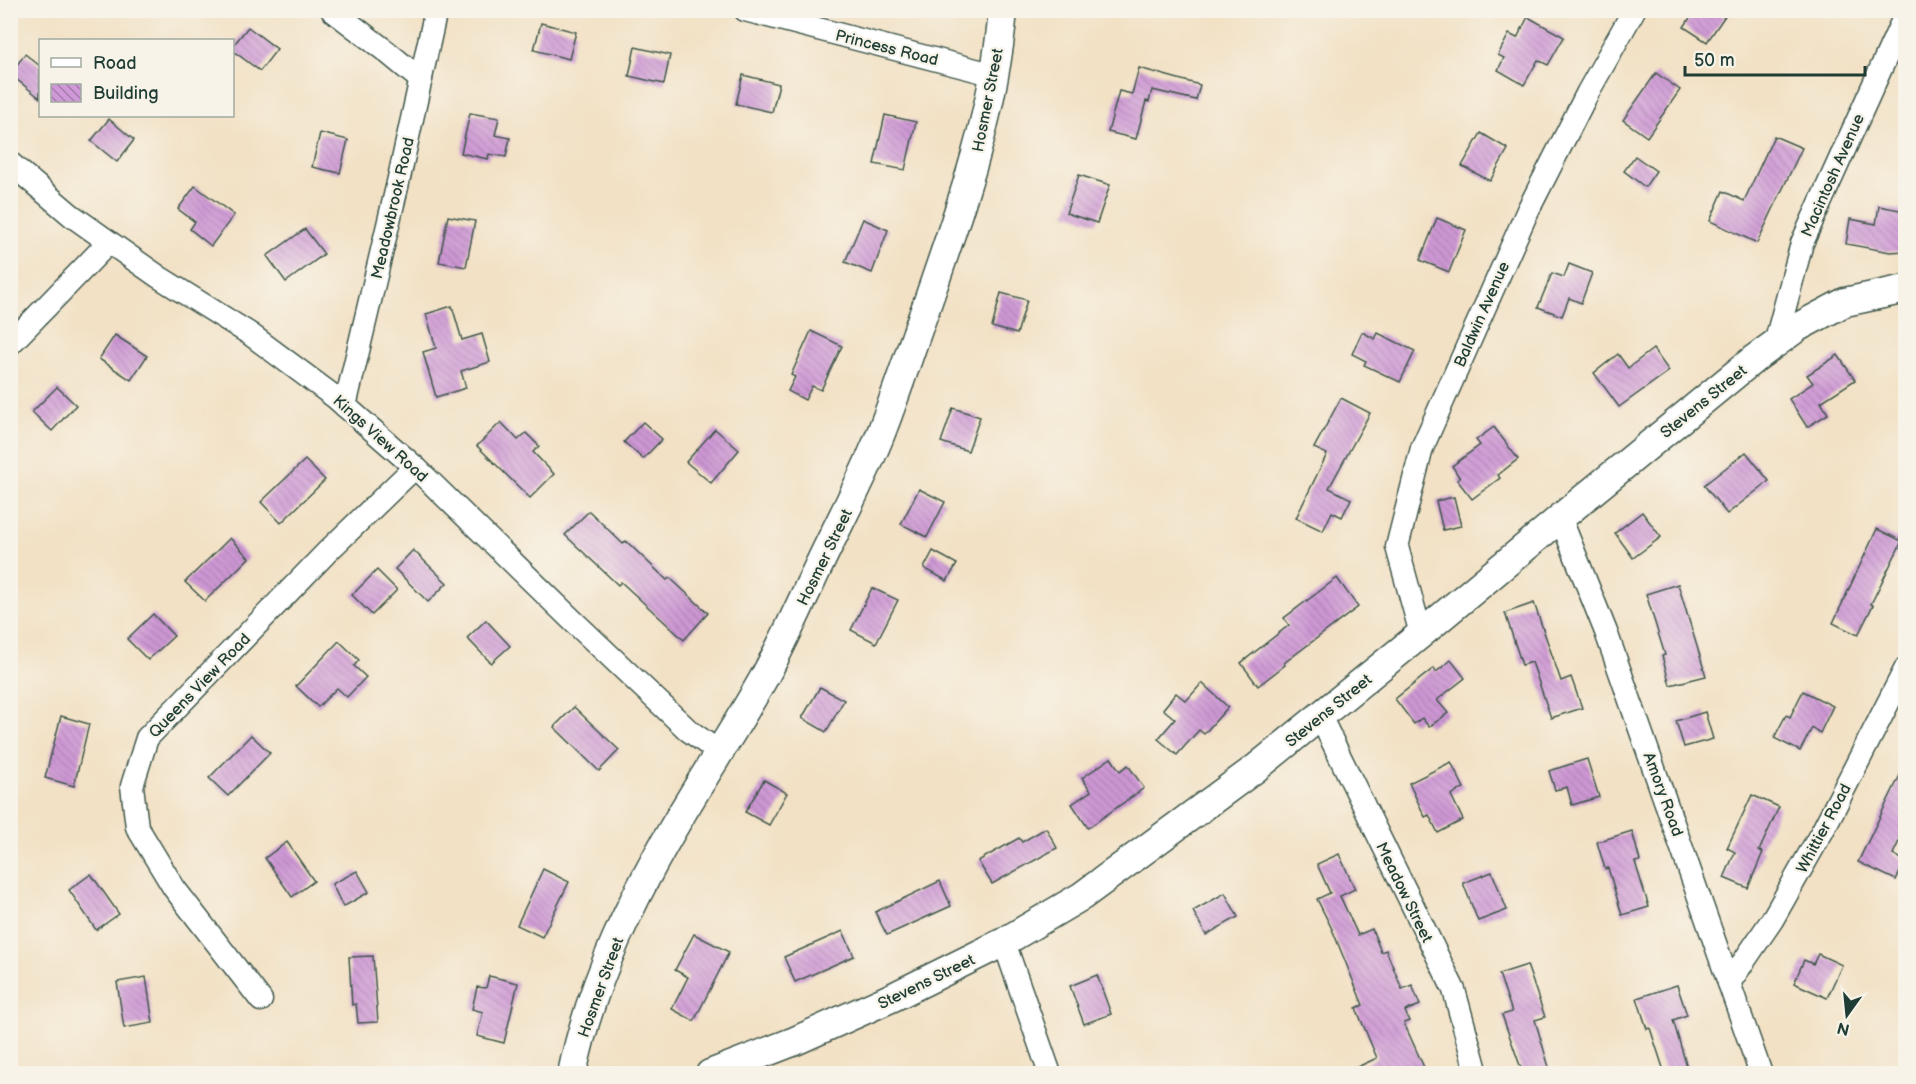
<svg xmlns="http://www.w3.org/2000/svg" width="1916" height="1084" font-family="'Balsamiq Sans',sans-serif">
<defs>
<pattern id="building-back-hatch" width="6" height="6" patternUnits="userSpaceOnUse" patternTransform="scale(1.5)"><rect width="6" height="6" fill="#cf98d6"/><path d="M-1 5l2 2M0 0l6 6M5-1l2 2" fill="none" stroke="#a77dae"/></pattern>
</defs>
<rect width="100%" height="100%" fill="#f7f3e8"/>
<filter id="ink" filterUnits="userSpaceOnUse"><feTurbulence type="fractalNoise" baseFrequency=".0167" numOctaves="2"/><feDisplacementMap in="SourceGraphic" scale="12" xChannelSelector="R" yChannelSelector="G"/><feConvolveMatrix kernelMatrix="1 2 1 2 8 2 1 2 1" color-interpolation-filters="sRGB"/></filter>
<filter id="wash" filterUnits="userSpaceOnUse"><feTurbulence type="fractalNoise" baseFrequency=".008" numOctaves="4" result="noise"/><feDisplacementMap in="SourceGraphic" scale="24" xChannelSelector="R" yChannelSelector="G"/><feGaussianBlur stdDeviation="1.35" result="paint"/><feColorMatrix in="noise" values="0 0 0 0 0 0 0 0 0 0 0 0 0 0 0 0 0 1.4 0 .05"/><feComposite in="paint" operator="in"/></filter>
<g filter="url(#wash)">
<rect width="100%" height="100%" fill="#f2e1c5"/>
<g id="blocks">
<g fill="url(#building-back-hatch)">
<polygon points="1695,10 1729,10 1707,42 1684,27"/>
<polygon points="1528,17 1564,37 1548,65 1538,60 1524,85 1498,70 1504,58 1498,55 1509,34 1517,38"/>
<polygon points="541,23 576,32 569,59 534,50"/>
<polygon points="248,27 277,49 260,71 232,50 232,47"/>
<polygon points="635,47 670,55 664,84 629,76"/>
<polygon points="25,54 40,66 40,98 10,74"/>
<polygon points="1139,68 1200,85 1196,100 1152,90 1149,102 1146,101 1136,139 1108,132 1119,91 1132,94"/>
<polygon points="1656,73 1680,90 1647,137 1623,120"/>
<polygon points="743,75 779,84 772,112 736,104"/>
<polygon points="470,113 499,118 495,135 510,138 506,157 489,154 488,159 461,153"/>
<polygon points="885,115 916,122 905,170 874,164"/>
<polygon points="109,119 134,140 117,162 91,141"/>
<polygon points="320,133 348,140 340,173 312,167"/>
<polygon points="1481,133 1508,149 1490,181 1462,166"/>
<polygon points="1774,136 1802,148 1757,243 1710,221 1723,191 1744,201"/>
<polygon points="1635,156 1656,171 1645,187 1624,171"/>
<polygon points="1079,175 1110,185 1097,223 1066,213"/>
<polygon points="195,186 234,215 211,246 190,229 195,222 178,209"/>
<polygon points="1879,206 1905,211 1905,251 1890,252 1846,244 1850,219 1876,224"/>
<polygon points="448,216 475,221 466,267 439,262"/>
<polygon points="1437,218 1466,230 1449,272 1420,260"/>
<polygon points="863,219 888,230 872,273 845,262"/>
<polygon points="305,229 324,254 286,282 267,256"/>
<polygon points="1569,264 1592,273 1581,303 1569,298 1562,316 1538,307 1552,273 1564,277"/>
<polygon points="1001,293 1027,300 1017,334 992,327"/>
<polygon points="452,306 462,340 482,334 490,362 461,371 466,388 436,397 423,352 436,348 426,314"/>
<polygon points="811,331 842,346 821,390 812,386 805,400 788,391 795,377 791,375"/>
<polygon points="1362,332 1375,339 1378,333 1415,351 1400,382 1364,365 1366,361 1352,354"/>
<polygon points="115,335 147,356 131,380 99,359"/>
<polygon points="1653,349 1669,371 1619,407 1594,373 1618,354 1628,368"/>
<polygon points="1838,355 1855,380 1821,402 1828,414 1807,427 1789,399 1813,383 1807,375"/>
<polygon points="57,387 76,405 52,431 32,412"/>
<polygon points="1341,398 1370,413 1329,488 1351,499 1342,517 1332,512 1323,531 1296,518 1327,454 1314,448"/>
<polygon points="953,408 980,417 968,451 941,442"/>
<polygon points="501,422 518,440 526,433 539,446 533,452 554,474 530,498 477,446"/>
<polygon points="643,422 662,439 643,459 624,442"/>
<polygon points="1494,427 1518,459 1498,475 1500,478 1472,499 1457,480 1460,478 1452,466 1480,445 1476,440"/>
<polygon points="715,429 739,450 711,483 686,462"/>
<polygon points="1746,452 1769,481 1727,514 1704,485"/>
<polygon points="305,460 325,480 281,523 261,502"/>
<polygon points="919,489 945,502 927,537 901,524"/>
<polygon points="1454,497 1461,526 1443,530 1436,501"/>
<polygon points="589,511 623,544 626,541 667,580 670,578 708,613 684,640 621,582 618,585 565,535"/>
<polygon points="1642,512 1661,537 1633,558 1615,533"/>
<polygon points="1877,529 1902,541 1871,604 1873,605 1858,635 1833,623"/>
<polygon points="230,538 249,558 205,601 185,582"/>
<polygon points="413,550 447,583 428,602 395,569"/>
<polygon points="933,551 957,564 947,581 924,568"/>
<polygon points="377,570 397,590 372,615 352,595"/>
<polygon points="1337,578 1358,607 1284,663 1285,665 1258,686 1241,663 1289,625 1284,618"/>
<polygon points="1678,584 1706,676 1670,685 1662,656 1665,655 1646,594"/>
<polygon points="872,588 898,600 876,643 851,630"/>
<polygon points="1534,603 1561,681 1571,677 1582,708 1551,718 1532,662 1522,665 1505,613"/>
<polygon points="153,614 174,636 148,660 127,639"/>
<polygon points="486,620 510,646 491,663 467,638"/>
<polygon points="339,641 359,660 354,666 366,677 347,697 337,688 318,707 296,686"/>
<polygon points="1451,660 1465,678 1437,700 1448,713 1429,727 1422,718 1414,724 1395,699 1434,668 1436,672"/>
<polygon points="1202,683 1228,707 1204,734 1199,730 1177,755 1158,739 1175,719 1163,709 1176,693 1186,701"/>
<polygon points="820,687 844,700 826,732 802,718"/>
<polygon points="1803,691 1833,706 1820,733 1812,728 1800,751 1774,738 1786,715 1790,717"/>
<polygon points="574,707 619,750 599,771 554,727"/>
<polygon points="1705,712 1713,739 1684,747 1676,721"/>
<polygon points="61,716 89,724 74,786 45,778"/>
<polygon points="251,735 270,753 228,796 209,778"/>
<polygon points="1111,758 1120,771 1128,765 1144,788 1088,828 1072,804 1091,791 1082,778"/>
<polygon points="1587,759 1599,797 1572,805 1567,787 1555,790 1549,771"/>
<polygon points="1451,762 1464,788 1451,795 1463,820 1438,833 1429,815 1425,817 1409,783"/>
<polygon points="1905,765 1905,829 1893,854 1905,861 1896,880 1858,862"/>
<polygon points="764,780 787,793 769,825 745,812"/>
<polygon points="1752,795 1779,807 1759,851 1763,852 1748,888 1724,878 1735,852 1727,848"/>
<polygon points="1046,828 1057,848 992,884 978,861 1019,838 1022,842"/>
<polygon points="1632,831 1640,861 1635,862 1649,907 1622,915 1608,868 1605,869 1597,842"/>
<polygon points="287,842 314,881 292,897 265,858"/>
<polygon points="1339,854 1355,889 1340,896 1358,935 1372,929 1381,952 1386,950 1402,989 1412,985 1420,1005 1405,1011 1409,1021 1404,1023 1427,1074 1342,1074 1377,1058 1356,1008 1363,1005 1332,929 1317,899 1330,893 1317,864"/>
<polygon points="543,869 569,882 542,937 517,925"/>
<polygon points="357,871 369,892 343,907 332,884"/>
<polygon points="1492,872 1507,910 1478,921 1463,883"/>
<polygon points="91,874 119,914 96,930 69,890"/>
<polygon points="940,881 951,906 887,935 875,912"/>
<polygon points="1225,893 1238,917 1206,935 1193,911"/>
<polygon points="843,931 854,956 795,982 784,957"/>
<polygon points="694,934 729,952 694,1021 672,1009 688,977 675,970"/>
<polygon points="1818,954 1842,965 1827,998 1794,983 1804,960 1813,964"/>
<polygon points="373,956 378,1022 358,1023 356,1004 352,1005 349,957"/>
<polygon points="1527,965 1545,1017 1535,1020 1551,1074 1523,1074 1502,1015 1512,1012 1499,974"/>
<polygon points="1097,975 1111,1014 1084,1024 1070,986"/>
<polygon points="489,976 518,983 504,1043 477,1036 483,1012 472,1009 477,987 486,988"/>
<polygon points="146,977 153,1023 124,1028 117,982"/>
<polygon points="1677,985 1687,1015 1673,1020 1689,1074 1665,1074 1650,1028 1647,1029 1637,998"/>
</g>
</g>
</g>
<g filter="url(#ink)">
<use href="#blocks" fill-opacity="0" stroke="#3f564a" stroke-width="1.5"/>
<g fill="none" stroke-linecap="round" stroke-linejoin="round">
<g stroke="#3f564a" stroke-width="25">
<g id="minor">
<polyline points="332,10 387,52 421,80"/>
<polyline points="745,10 995,75"/>
<polyline points="10,163 71,215 109,242 159,277 250,334 336,398 417,469 571,619 688,730 719,752"/>
<polyline points="10,344 109,242"/>
<polyline points="1775,344 1802,243 1906,13"/>
<polyline points="345,406 397,187 436,10"/>
<polyline points="1560,517 1606,632 1761,1074"/>
<polyline points="1421,634 1397,547 1422,448 1528,210 1588,92 1634,10"/>
<polyline points="1320,716 1454,990 1477,1074"/>
<polyline points="1004,942 1050,1074"/>
<polyline points="1729,983 1772,920 1823,830 1906,668"/>
<polyline points="261,1000 174,888 137,827 132,786 147,738 328,551 415,467"/>
</g>
</g>
<g stroke="#3f564a" stroke-width="31">
<g id="tertiary">
<path d="M572 1074C591 981 634 894 682 813 710 766 740 721 766 674 783 643 797 611 812 580 834 532 859 487 879 438 896 395 910 351 926 307 960 209 994 115 1003 10"/>
<polyline points="710,1074 795,1041 893,997 1004,942 1082,896 1256,768 1421,634 1588,495 1754,359 1798,327 1845,302 1906,289"/>
</g>
</g>
<use href="#minor" stroke="#fff" stroke-width="22"/>
<use href="#tertiary" stroke="#fff" stroke-width="28"/>
</g>
</g>
<g text-anchor="middle" stroke-width="4.5" stroke-linejoin="round" paint-order="stroke">
<g font-size="16" fill="#1f3d34" stroke="#f7f3e8">
<text transform="translate(887 47) rotate(14)" y="6">Princess Road</text>
<text transform="translate(987 100) rotate(-79)" y="6">Hosmer Street</text>
<text transform="translate(1832 175) rotate(-66)" y="6">Macintosh Avenue</text>
<text transform="translate(392 208) rotate(-77)" y="6">Meadowbrook Road</text>
<text transform="translate(1481 314) rotate(-66)" y="6">Baldwin Avenue</text>
<text transform="translate(1703 401) rotate(-39)" y="6">Stevens Street</text>
<text transform="translate(381 438) rotate(42)" y="6">Kings View Road</text>
<text transform="translate(824 557) rotate(-64)" y="6">Hosmer Street</text>
<text transform="translate(199 685) rotate(-46)" y="6">Queens View Road</text>
<text transform="translate(1328 710) rotate(-39)" y="6">Stevens Street</text>
<text transform="translate(1664 794) rotate(70)" y="6">Amory Road</text>
<text transform="translate(1823 828) rotate(-62)" y="6">Whittier Road</text>
<text transform="translate(1405 892) rotate(64)" y="6">Meadow Street</text>
<text transform="translate(926 981) rotate(-26)" y="6">Stevens Street</text>
<text transform="translate(600 987) rotate(-70)" y="6">Hosmer Street</text>
</g>
</g>
<rect width="1916" height="1084" fill="none" stroke="#f7f3e8" stroke-width="36"/>
<rect x="39" y="39" width="195" height="78" fill="#f7f3e8" stroke="#a1aaa0" stroke-width="1.5"/>
<rect x="51" y="58" width="30" height="9" fill="#ffffff" stroke="#a1aaa0" stroke-width="1.5"/>
<text x="93" y="69" font-size="18" fill="#1f3d34">Road</text>
<rect x="51" y="84" width="30" height="18" fill="url(#building-back-hatch)" stroke="#a1aaa0" stroke-width="1.5"/>
<text x="93" y="99" font-size="18" fill="#1f3d34">Building</text>
<g transform="translate(1847 1015) rotate(195)" stroke="#f7f3e8" stroke-width="4.5" paint-order="stroke">
<path d="M0-4.5L10 22L0 15L-10 22Z" fill="#1f3d34"/>
<text y="-9" font-size="16" font-weight="bold" text-anchor="middle" fill="#1f3d34">N</text>
</g>
<path d="M1685 66v9h180v-9" fill="none" stroke="#1f3d34" stroke-width="3"/>
<text x="1694" y="66" font-size="18" fill="#1f3d34" stroke="#f7f3e8" stroke-width="4.5" paint-order="stroke">50 m</text>
</svg>
